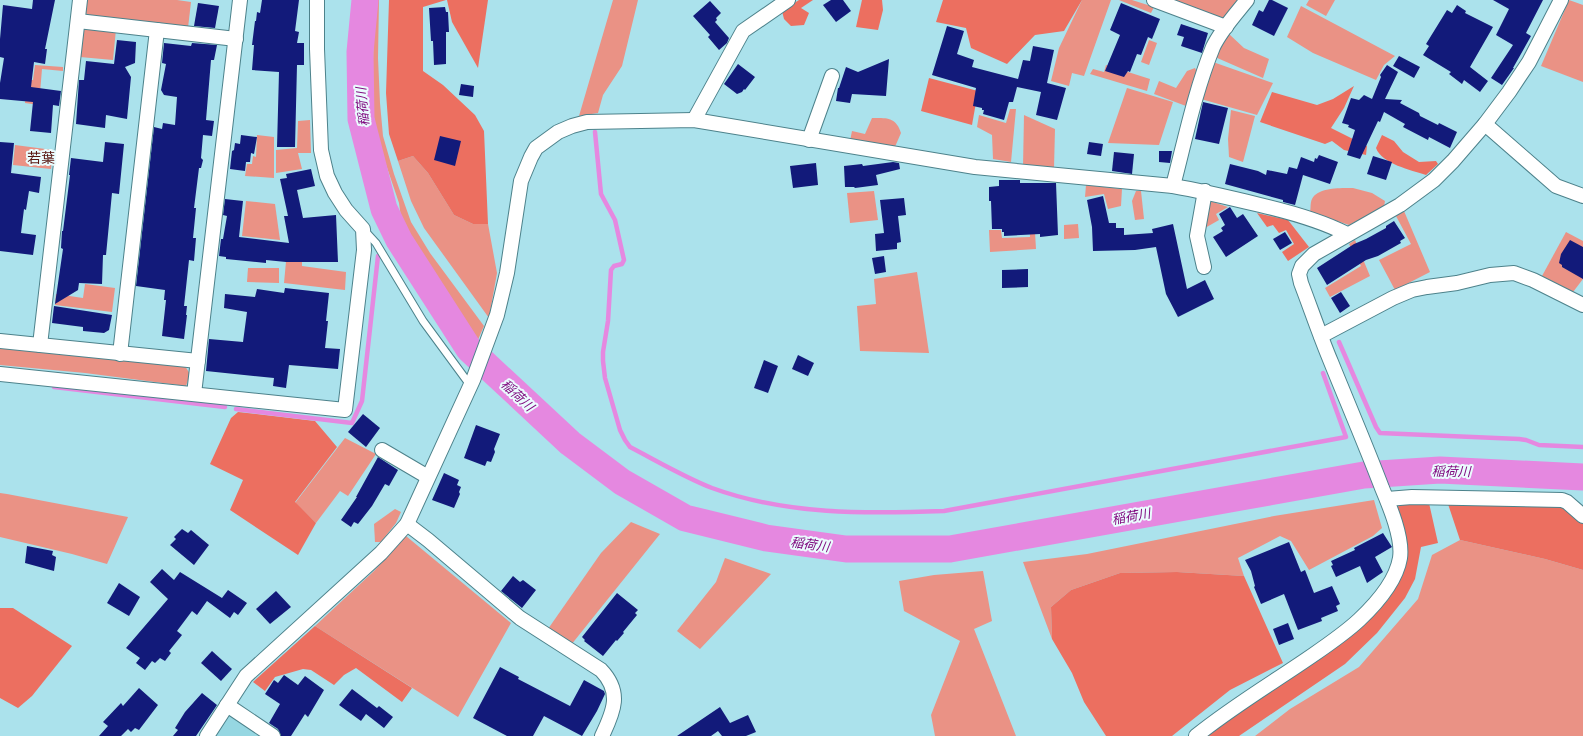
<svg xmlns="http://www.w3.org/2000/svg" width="1583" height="736" font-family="'PT Sans Narrow','Noto Sans JP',sans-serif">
<rect width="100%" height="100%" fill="#abe2ec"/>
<polygon fill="#96d7e2" points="229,715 262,736 215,736"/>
<g fill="#ea9285">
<polygon points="86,0 177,0 191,2 188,28 89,18 85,11"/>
<polygon points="375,0 379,0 378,58 380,103 383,136 394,174 411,222 430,253 484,326 474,349 471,347 403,232 399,203 379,144 373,112 373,59"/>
<polygon points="613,0 638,0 622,66 603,95 598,113 579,116"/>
<polygon points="1082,0 1111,0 1084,76 1072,73 1069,86 1051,81 1059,48"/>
<polygon points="1119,0 1132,0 1154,7 1151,13"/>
<polygon points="1160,0 1238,0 1222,21"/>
<polygon points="1309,0 1335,0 1326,16 1306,5"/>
<polygon points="1569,0 1583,5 1583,82 1541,66"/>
<polygon points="1301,6 1395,56 1384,65 1376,80 1313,53 1287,37"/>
<polygon points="90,27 116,29 113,60 80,57 83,31"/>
<polygon points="1229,34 1244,48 1269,59 1263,78 1215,57"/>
<polygon points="1149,40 1157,43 1149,65 1141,62"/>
<polygon points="1213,62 1273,83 1257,115 1201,99"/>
<polygon points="35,65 63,67 63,71 42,69 39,105 25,103 26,86 29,80 33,80"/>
<polygon points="1106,65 1150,79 1147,91 1090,74 1093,69 1104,72"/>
<polygon points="1195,68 1197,72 1186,106 1154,94 1159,81 1176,88 1187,71"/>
<polygon points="1127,88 1173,102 1159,145 1108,143"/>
<polygon points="1010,109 1016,109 1011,162 993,159 992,135 977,127 979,115 1006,123"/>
<polygon points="1231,110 1255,116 1243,162 1229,157 1228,139"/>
<polygon points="1024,115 1055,129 1054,168 1023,167"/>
<path d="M872 118C887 118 896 117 901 133L894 149 850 141 852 131 865 134Z"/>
<polygon points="310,120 311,153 298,153 302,169 276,173 276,150 297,148 298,121"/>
<polygon points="257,135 274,137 274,178 245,176 247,164 252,164 253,156 256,157"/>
<polygon points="15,145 53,150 51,169 13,165"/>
<polygon points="413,156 428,173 454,215 473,224 488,224 497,273 489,318 424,228 411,201 398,161"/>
<polygon points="1086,185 1122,189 1121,206 1108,209 1104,194 1085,197"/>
<path d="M1353 188 1372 193 1385 201 1384 207 1349 225 1310 212C1311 208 1310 203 1312 199 1318 187 1341 188 1353 188Z"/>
<polygon points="874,191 878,220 850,223 847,193"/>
<polygon points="1136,191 1141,191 1144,219 1135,220 1132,201"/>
<polygon points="246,201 275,204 280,240 242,236"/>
<polygon points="1210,201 1228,207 1216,214 1219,220 1205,228"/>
<polygon points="1404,211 1430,272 1395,290 1379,260 1411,244 1396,216"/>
<polygon points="1029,216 1034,216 1036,249 990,252 989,230 1001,230 1002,238 1030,237"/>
<polygon points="1078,224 1079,238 1064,239 1064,225"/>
<polygon points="1566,232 1583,241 1583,279 1573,292 1542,276"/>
<polygon points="1355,240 1370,276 1330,297 1325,288 1361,266 1349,244"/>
<polygon points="287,251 302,251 302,266 346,272 345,290 284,283"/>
<polygon points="248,268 279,268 279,283 247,282"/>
<polygon points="917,272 929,353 860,351 857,306 876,304 874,279"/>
<polygon points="85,284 115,288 112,312 55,305 56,294 83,298"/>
<polygon points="0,348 185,366 190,374 186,386 85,373 0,365"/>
<polygon points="345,438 376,454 348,496 340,491 316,523 295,503"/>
<polygon points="0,493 7,494 128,517 107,564 72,554 0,537"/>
<polygon points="1374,500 1382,528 1373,536 1309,570 1291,541 1280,536 1238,558 1244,576 1177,572 1120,573 1071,590 1051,607 1052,639 1023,562 1087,554 1274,516"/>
<polygon points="395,509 401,512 396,523 381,542 375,542 374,524"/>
<polygon points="631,522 660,534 571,645 548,629 601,553"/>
<polygon points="406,536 511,623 458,717 315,626 374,571"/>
<polygon points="1460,540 1545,559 1583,570 1583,736 1255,736 1290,709 1359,667 1418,599 1432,555"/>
<polygon points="725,558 771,574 700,649 677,631 716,582"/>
<polygon points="983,571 992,621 974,629 1016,736 935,736 931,715 960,641 904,611 899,581 934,575"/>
</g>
<g fill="#ec6f60">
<polygon points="389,0 446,0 423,7 423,71 443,85 475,115 484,131 488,224 473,224 454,215 428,173 413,156 398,161 389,134 386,93"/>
<polygon points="447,0 488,0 478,68 452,22"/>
<polygon points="799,0 813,0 801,8 809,13 804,25 791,26 784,19 782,11"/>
<polygon points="862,0 882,0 883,10 878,30 856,27"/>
<polygon points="943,0 1082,0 1064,31 1035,35 1007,64 971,48 966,28 936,22"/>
<polygon points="929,78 978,91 972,125 921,111"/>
<polygon points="1354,86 1344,108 1331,128 1367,146 1366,155 1344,150 1332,141 1325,144 1260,122 1272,92 1317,105 1333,99"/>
<path d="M1382 135 1394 141 1403 152 1419 162 1436 161 1438 164 1426 175C1411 170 1382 164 1376 148Z"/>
<polygon points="1257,213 1288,220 1309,247 1288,261 1282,252 1294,244 1286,230 1279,233 1273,225 1267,227"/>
<polygon points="238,412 315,421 337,447 295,502 316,523 298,555 230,510 243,480 210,464 231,418"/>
<polygon points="1429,503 1438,543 1421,547 1415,579 1405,598 1377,633 1345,664 1239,736 1207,736 1220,725 1351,636 1388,600 1398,581 1397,508 1400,504"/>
<polygon points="1448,504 1556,505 1565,509 1583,524 1583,570 1545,559 1460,540"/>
<polygon points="1177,572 1244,576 1283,663 1230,690 1172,736 1106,736 1084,702 1072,673 1052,639 1051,607 1071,590 1120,573"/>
<polygon points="0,608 13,608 72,646 32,696 18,708 0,698"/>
<polygon points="315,626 412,688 402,702 356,668 344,675 334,685 311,670 303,669 275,677 265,691 253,682"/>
</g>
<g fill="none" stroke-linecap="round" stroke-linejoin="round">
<g stroke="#e588e0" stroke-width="4.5">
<path d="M595 132 601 194 615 220 624 260 622 264 614 266 611 270 608 321 603 352V361L605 378 620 430 625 440 630 447C657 461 684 477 712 488 786 515 866 514 944 511L1346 437 1323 373"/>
<polyline points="1339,342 1376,427 1380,433 1519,439 1526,440 1539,445 1583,447"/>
<polyline points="54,387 225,407"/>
<polyline points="236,409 352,423 362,401 378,256"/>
</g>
<polyline stroke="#e588e0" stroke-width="27" points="365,0 360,52 361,119 384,209 399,240 469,349 570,443 622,482 685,518 766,538 846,549 950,549 1364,475 1440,470 1583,477"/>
</g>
<g fill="#121a7a">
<polygon points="33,0 55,0 45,49 47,49 45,64 34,62 31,87 61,91 59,106 53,105 51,133 30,131 33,102 0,99 0,83 4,58 0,57 0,39 3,5 32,9"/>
<polygon points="262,0 299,0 295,31 299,32 297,43 304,43 304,65 297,65 295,147 277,147 279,72 252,70 254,45 252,45 255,21 256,21 257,12 260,13"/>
<polygon points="831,0 843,0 851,11 836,22 823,5"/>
<polygon points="1269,0 1272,0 1288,8 1274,36 1252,25 1259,10 1263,12"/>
<polygon points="1493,0 1543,0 1526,33 1531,36 1513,68 1514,68 1502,85 1491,78 1513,45 1496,35 1509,9"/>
<polygon points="710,1 721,13 716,18 717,20 715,22 729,38 727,43 719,50 708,37 710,35 693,16"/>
<polygon points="198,3 219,6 215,28 194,26"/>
<polygon points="1121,3 1160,19 1152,39 1148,37 1141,55 1137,54 1130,72 1128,71 1124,77 1105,71 1120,35 1110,30"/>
<polygon points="1457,5 1466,11 1465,13 1493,27 1470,67 1488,81 1480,92 1464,80 1462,84 1449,74 1451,72 1423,55 1429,46 1426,44 1447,10 1452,13"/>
<polygon points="445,7 446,12 448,12 449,32 446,32 446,64 434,65 433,41 431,41 429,8"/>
<polygon points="1181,24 1208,33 1202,53 1181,46 1184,37 1177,35"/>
<polygon points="947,26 964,31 957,54 974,60 972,67 1018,79 1023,60 1030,61 1033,46 1054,50 1047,83 1066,88 1057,120 1036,115 1041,92 1017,87 1013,102 1009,102 1004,120 983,114 984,110 982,110 982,108 973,106 976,88 932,75"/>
<polygon points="117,40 136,42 135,63 125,67 131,77 127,119 106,115 105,128 76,124 79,80 84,80 86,61 114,64"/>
<polygon points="164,43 191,46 192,43 217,45 214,60 211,60 206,120 214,121 212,136 203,135 201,158 203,160 201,168 199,168 194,208 196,208 193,238 196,238 194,261 189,260 184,306 187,306 186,315 187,315 184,339 162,336 166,300 164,300 165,290 136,286 154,127 162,129 163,123 175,125 177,97 164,95 161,90 166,64 162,63"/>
<polygon points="1399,56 1420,67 1414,78 1393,66"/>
<polygon points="889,59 886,96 852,94 850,103 836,101 838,88 839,88 846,67 858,72"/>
<polygon points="738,64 755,77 745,90 744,89 742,92 737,94 724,84"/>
<polygon points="1387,65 1398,72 1385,99 1402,100 1400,103 1419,113 1420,116 1438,125 1439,123 1457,132 1450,148 1429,137 1428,140 1403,127 1405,124 1384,112 1380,122 1378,121 1360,159 1347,155 1355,130 1348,127 1349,125 1342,123 1351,98 1359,100 1364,95 1372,99 1381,77 1380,75"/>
<polygon points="461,84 474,86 473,97 459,95"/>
<polygon points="1203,102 1228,108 1219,144 1195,139"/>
<polygon points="241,135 257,137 254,154 251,153 250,162 246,162 245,171 230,169 232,151 234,150 235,143 240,144"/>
<polygon points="440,136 461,141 455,166 434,160"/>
<polygon points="0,142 14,143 11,173 41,177 39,193 29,191 26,210 24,209 21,233 36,235 33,255 0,251"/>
<polygon points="105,142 124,144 119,194 112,193 106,255 103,255 102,284 79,283 78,290 55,304 63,249 61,248 62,231 63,231 70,175 69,175 71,158 103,162"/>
<polygon points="1089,142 1103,144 1101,156 1087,154"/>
<polygon points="1159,151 1172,151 1170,163 1159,162"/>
<polygon points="1114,152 1134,154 1132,174 1112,171"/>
<polygon points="1319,155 1338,162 1330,184 1303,175 1295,205 1283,202 1283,200 1225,184 1230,164 1258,171 1266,175 1267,170 1287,174 1289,167 1297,169 1301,157 1314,162 1315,158 1317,159"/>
<polygon points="1373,156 1392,162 1386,180 1367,174"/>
<polygon points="893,162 899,163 900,169 876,175 878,185 855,188 854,187 845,187 844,166 862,164 863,166"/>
<polygon points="816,163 818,185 793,188 790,166"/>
<polygon points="311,169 315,186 297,190 303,218 336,215 338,262 286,262 266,260 266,263 226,259 226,257 219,256 221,239 223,239 227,216 223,215 225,199 243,201 239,237 289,243 284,216 288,216 280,179 287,178 286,174"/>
<polygon points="999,180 1020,180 1020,183 1056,183 1058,235 1040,237 1040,234 1004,236 1004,232 1002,232 1002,229 992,229 991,201 989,201 989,187 999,186"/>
<polygon points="1103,196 1109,223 1116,223 1116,228 1124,228 1124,235 1153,233 1152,229 1173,224 1187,289 1205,280 1214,299 1178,317 1166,294 1156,247 1135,250 1093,251 1092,227 1087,200"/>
<polygon points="904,198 906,215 898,216 901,242 897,243 897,249 876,251 875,234 884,233 880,200"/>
<polygon points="1230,207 1237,218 1243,214 1258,236 1226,257 1213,237 1223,231 1221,228 1225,225 1219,214"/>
<polygon points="1394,221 1405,238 1400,241 1401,243 1378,256 1366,260 1327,285 1317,268 1354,244 1366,239 1386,228 1386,226"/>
<polygon points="1285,232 1292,243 1280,250 1273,239"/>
<polygon points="1570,240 1583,247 1583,279 1562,267 1562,265 1559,263 1561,254"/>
<polygon points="884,256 886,272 875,274 872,258"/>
<polygon points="1028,269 1028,287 1002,288 1002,270"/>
<polygon points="285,288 329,293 326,321 328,321 325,348 340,349 338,369 289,365 286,388 273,386 274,378 206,371 209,339 243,342 247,312 224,308 225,294 255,297 257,289 284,293"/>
<polygon points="1341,292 1350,306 1340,313 1331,298"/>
<polygon points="54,306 112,315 109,330 104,333 83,331 83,327 52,323"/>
<polygon points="798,355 814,363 808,376 792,369"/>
<polygon points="764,360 778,366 768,393 754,388"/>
<polygon points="363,414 380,428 366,447 348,432"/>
<polygon points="476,425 500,434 494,449 495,452 491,462 487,461 485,466 464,458"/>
<polygon points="378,457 398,470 389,486 385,484 372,506 358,524 354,522 351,527 341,520 357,497 356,497"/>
<polygon points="444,473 459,480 457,485 461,487 459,492 460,494 454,508 432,500"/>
<polygon points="182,529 188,533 191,530 209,545 194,565 170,545 176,539 174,537"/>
<polygon points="1383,533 1392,547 1375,557 1383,572 1367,583 1360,566 1336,577 1331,566 1333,565 1331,561 1355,550 1354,548"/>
<polygon points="1289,542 1301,572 1305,570 1314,593 1332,586 1340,604 1336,606 1338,611 1321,618 1322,621 1298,630 1284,594 1261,604 1254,587 1255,586 1251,571 1245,560"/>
<polygon points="27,546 53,551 52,555 56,557 54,571 25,563"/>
<polygon points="162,569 174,580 180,572 222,598 228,590 247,603 238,615 234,612 230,618 207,601 197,615 192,611 177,631 182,635 169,651 171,653 165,661 160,658 155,663 152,661 145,670 136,663 140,658 126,648 168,599 150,582"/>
<polygon points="513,576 520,582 523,580 536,590 522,608 501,591"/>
<polygon points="119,583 140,597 129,616 107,603"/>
<polygon points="276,591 291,607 270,624 256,609"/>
<polygon points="617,593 638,610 635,613 637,615 623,632 624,633 617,641 616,640 603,656 584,641 585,640 582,637"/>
<polygon points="1288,623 1294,639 1279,645 1273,629"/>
<polygon points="212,651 232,669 221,681 201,663"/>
<polygon points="500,667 519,677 518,679 570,706 584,680 604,691 605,694 597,711 582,736 544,716 533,736 507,736 473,718"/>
<polygon points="284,675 298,685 305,676 324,690 308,717 305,714 291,736 281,736 278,729 269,723 280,704 265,694 274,680 278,683"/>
<polygon points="139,688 158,705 139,730 135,728 131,732 128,729 121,736 99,736 108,726 103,722 121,703 123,706"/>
<polygon points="352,689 377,708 379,706 393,717 384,728 366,714 361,721 339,705"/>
<polygon points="202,693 217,705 215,708 196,736 173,736 178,730 175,728 185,712"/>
<polygon points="720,707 730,723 748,715 756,732 746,736 722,736 718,731 711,736 677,736"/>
</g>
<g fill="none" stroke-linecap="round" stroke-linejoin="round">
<g stroke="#4d828b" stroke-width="9">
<polyline id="service" points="365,231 376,243 423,321 470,385"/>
</g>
<g stroke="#4d828b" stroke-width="16">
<g id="minor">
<polyline points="1154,0 1226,27"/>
<polyline points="78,21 236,39"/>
<polyline points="694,120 743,31 788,0"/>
<polyline points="1485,124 1556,186 1583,196"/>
<polyline points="809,140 832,76"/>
<path d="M1173 186C1185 140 1195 91 1213 47 1221 30 1235 15 1247 0"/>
<polyline points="1204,267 1197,236 1205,191"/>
<polyline points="1321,336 1393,298 1412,290 1427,287 1457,283 1490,275 1514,273 1533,280 1583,305"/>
<polyline points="0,341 198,361"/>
<polyline points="40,345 80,0"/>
<polyline points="120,354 157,30"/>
<polyline points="0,374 345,410 364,250 363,229 346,210 335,193 327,176 321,150 317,49 317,0"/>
<polyline points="194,394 240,0"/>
<polyline points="382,450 428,477"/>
<polyline points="1387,499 1412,497 1562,500 1567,502 1583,516"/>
<path d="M407 524 428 540 520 618 601 670C622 692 614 711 602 736"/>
<polyline points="227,705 273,736"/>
<path d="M207 736 246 676 381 553 407 524 473 380 497 315 507 273 521 181 531 157 536 148 558 132 572 126 587 122 694 120 975 167 1173 186C1202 191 1231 198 1260 205 1290 212 1320 220 1347 234"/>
<path d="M1196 736C1233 706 1274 682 1313 655 1329 644 1345 633 1359 620 1376 604 1396 582 1400 558 1403 538 1390 507 1382 488 1366 446 1348 404 1331 362 1320 336 1311 309 1301 283L1299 274 1302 266 1314 254 1400 205 1434 180 1453 161 1485 124 1509 92 1529 62 1561 0"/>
</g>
</g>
<use href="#service" stroke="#fff" stroke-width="7"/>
<use href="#minor" stroke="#fff" stroke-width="14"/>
</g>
<g text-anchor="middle" stroke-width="4" stroke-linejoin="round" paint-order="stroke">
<g font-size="13" font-style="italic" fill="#800a7f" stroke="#ebfcfe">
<text transform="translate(362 107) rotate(-95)" y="5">稲荷川</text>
<text transform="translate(518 395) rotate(43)" y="5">稲荷川</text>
<text transform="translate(1451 471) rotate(1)" y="5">稲荷川</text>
<text transform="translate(1131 516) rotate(-10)" y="5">稲荷川</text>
<text transform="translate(810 544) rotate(8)" y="5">稲荷川</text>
</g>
<g font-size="14" fill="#58150f" stroke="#ebfcfe">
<text x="41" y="163">若葉</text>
</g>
</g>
</svg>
